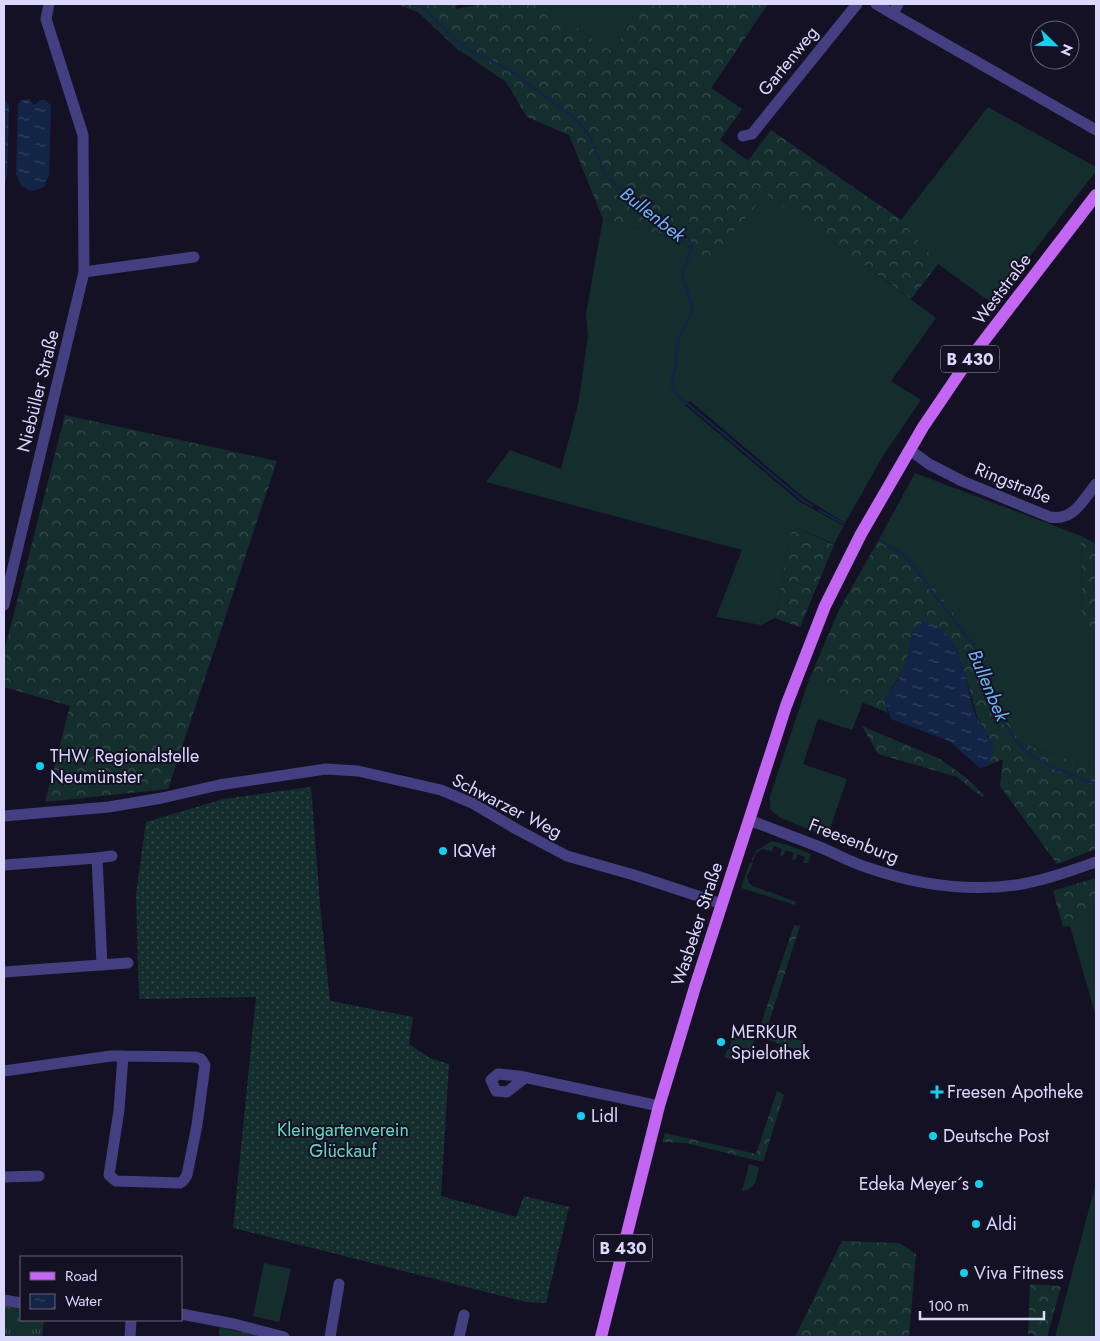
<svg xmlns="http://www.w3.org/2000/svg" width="1100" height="1341" font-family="Jost,sans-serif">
<defs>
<pattern id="forest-crowns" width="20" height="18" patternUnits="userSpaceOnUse" patternTransform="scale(1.25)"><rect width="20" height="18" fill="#142e2e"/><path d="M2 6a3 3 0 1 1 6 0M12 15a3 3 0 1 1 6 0" fill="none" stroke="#364c4d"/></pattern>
<pattern id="park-tufts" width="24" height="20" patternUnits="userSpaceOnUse" patternTransform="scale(1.25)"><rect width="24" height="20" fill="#142e2e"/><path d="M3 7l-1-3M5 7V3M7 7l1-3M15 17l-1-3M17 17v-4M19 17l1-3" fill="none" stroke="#364c4d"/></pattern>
<pattern id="garden-dots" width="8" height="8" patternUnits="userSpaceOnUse" patternTransform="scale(1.25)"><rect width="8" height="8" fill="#142e2e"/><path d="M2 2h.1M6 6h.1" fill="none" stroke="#364c4d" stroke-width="1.8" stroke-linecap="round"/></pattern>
<pattern id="water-ripples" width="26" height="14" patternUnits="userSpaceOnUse" patternTransform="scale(1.25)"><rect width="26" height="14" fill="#122547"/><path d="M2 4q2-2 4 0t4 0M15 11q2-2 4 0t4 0" fill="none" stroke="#344462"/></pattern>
</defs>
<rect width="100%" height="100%" fill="#151124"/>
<g fill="#142e2e">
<polygon points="542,4 639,4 614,53"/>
<polygon points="988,107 1096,167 1096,171 993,304 938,264 901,220"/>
<polygon points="766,193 936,318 891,381 921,400 883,456 845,523 803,497 690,401 685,405 800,502 844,526 834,544 792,526 775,618 761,625 716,617 742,550 486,482 510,450 561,469 578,405 588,336 586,313 603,219 680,240 708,261"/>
<polygon points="915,473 1081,536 1082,622 1096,632 1096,769 1021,743 1000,709 981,647 908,555 879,539"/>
<polygon points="809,680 863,702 852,730 818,719 803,764 847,779 827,837 779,817 770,809 770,796"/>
<polygon points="772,841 788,845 811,854 808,863 803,863 805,857 797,854 795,860 792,859 794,853 786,850 783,856 780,855 782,849 774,846 772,851 762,849 756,853 753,861 751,860 757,850"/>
<polygon points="750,862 753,863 747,877 749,883 753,886 796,902 795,905 741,888"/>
<polygon points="1096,904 1096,1030 1095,1013 1070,926 1063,927"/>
<polygon points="734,1029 757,1036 750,1050 737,1046 732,1060 724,1057 727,1050 729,1050"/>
<path d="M749 1164 759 1167C757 1178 756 1190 742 1191Z"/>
<polygon points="1096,1183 1096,1337 1055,1337"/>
<polygon points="264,1263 291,1269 279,1322 253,1316"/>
</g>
<g fill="url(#forest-crowns)">
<polygon points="396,4 457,4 455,9 482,4 542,4 614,53 639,4 768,4 711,88 742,109 720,140 748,161 771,130 901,220 938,264 911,299 766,194 708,261 680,240 603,219 569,135 527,117 506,82 455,47 418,12"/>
<polygon points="65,415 277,461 168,789 45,802 70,706 4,687 4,652"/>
<polygon points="792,526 834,545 800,627 775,618"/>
<polygon points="1081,536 1096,544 1096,632 1082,622"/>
<polygon points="879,539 908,555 981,647 1000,709 1021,743 1096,769 1096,849 1057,864 1000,786 1003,759 987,766 993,752 991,741 978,719 958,651 913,630 905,668 884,699 888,713 809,680 839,610"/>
<polygon points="862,726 940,759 964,776 985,796 982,797 957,777 878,754"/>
<polygon points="1096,878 1096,904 1063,927 1053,891"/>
<polygon points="794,925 800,926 767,1028 803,1041 800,1051 757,1036"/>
<polygon points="777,1091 784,1095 763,1162 686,1143 662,1142 665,1133 756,1154"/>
<polygon points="842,1241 899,1243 916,1254 909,1337 795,1337"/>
<polygon points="1030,1284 1058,1286 1061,1287 1047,1337 1034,1337 1034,1334 1028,1334"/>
</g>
<g fill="url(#park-tufts)">
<polygon points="4,1304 21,1307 21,1320 44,1320 42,1337 4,1337"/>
<polygon points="220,1327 261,1337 219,1337"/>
</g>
<polygon fill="url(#garden-dots)" points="311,787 320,904 330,1001 413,1017 409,1044 430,1058 449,1064 441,1196 516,1217 524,1196 569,1207 546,1303 526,1302 233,1228 256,997 139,999 136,894 146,822 224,799"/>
<g fill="url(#water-ripples)">
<polygon points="4,99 9,105 7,175 4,184"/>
<polygon points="29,99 34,105 40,100 46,100 51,106 49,175 44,187 32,191 21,186 16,174 18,105 20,101"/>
<path d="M926 621C969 637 962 686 978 720 983 730 994 740 993 752 993 756 989 762 987 766L980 768 949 741 891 719 884 699C890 690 899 680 904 669 913 651 903 630 926 621Z"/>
</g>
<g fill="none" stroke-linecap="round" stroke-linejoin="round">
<g stroke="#122547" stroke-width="2.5">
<polyline points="417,4 428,12 452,37 468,49 511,71 578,121 590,137 607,178 688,238 692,245 682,276 693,309 679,338 676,351 676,366 672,380 672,387 677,395 801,499 812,506"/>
<polyline points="819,510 844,524"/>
<polyline points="880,541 905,556 973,645 979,658 996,710 1018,744 1034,757 1049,766 1096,784"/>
</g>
<g stroke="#433f80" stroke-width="11">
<polyline points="876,4 893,14"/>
<polyline points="898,4 893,14 1096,130"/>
<polyline points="743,136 752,134 857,4"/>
<polyline points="84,272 194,257"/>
<path d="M910 450 929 464 962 481 1050 517C1074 521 1083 500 1096 484"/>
<polyline points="4,605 84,272 83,135 46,19 49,4"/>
<polyline points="4,816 109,807 162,798 219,785 326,769 358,771 441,790 474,804 518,830 567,856 634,875 722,904"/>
<path d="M749 820C772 829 794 837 817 846 833 852 849 862 866 867 914 884 965 892 1016 885 1043 881 1070 871 1096 862"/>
<polyline points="97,858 112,856"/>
<polyline points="4,865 97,858 102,965"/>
<polyline points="4,972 128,963"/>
<polyline points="4,1071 111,1056 123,1056 195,1057 201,1059 205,1065 197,1125 187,1175 183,1181 180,1183 116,1181 109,1175 119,1110 123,1056"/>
<polyline points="525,1078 507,1092 496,1091 491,1080 498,1074 519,1076 659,1106"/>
<polyline points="4,1177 39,1176"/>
<polyline points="4,1300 21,1303"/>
<polyline points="181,1314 234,1324 284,1337"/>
<polyline points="130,1337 131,1320"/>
<polyline points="330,1337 339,1284"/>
<polyline points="459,1337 464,1315"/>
</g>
<polyline stroke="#c366f4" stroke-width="12" points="601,1337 659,1106 695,987 786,706 825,606 861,534 923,427 963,368 1096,195"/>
</g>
<g fill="#11d1ee" stroke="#151124" stroke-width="2">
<circle cx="40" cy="766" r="5"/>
<circle cx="443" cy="851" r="5"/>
<circle cx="721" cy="1042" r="5"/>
<path d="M934.5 1084.5h5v5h5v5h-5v5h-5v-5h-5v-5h5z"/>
<circle cx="581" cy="1116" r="5"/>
<circle cx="933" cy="1136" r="5"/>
<circle cx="979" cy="1184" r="5"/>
<circle cx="976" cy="1224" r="5"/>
<circle cx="964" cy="1273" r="5"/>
</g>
<g text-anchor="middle" stroke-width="4" stroke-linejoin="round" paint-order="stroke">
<g fill="#151124" stroke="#a09cbb" stroke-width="1">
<rect x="941" y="345.5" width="58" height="27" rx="4"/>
<rect x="594" y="1234.5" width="58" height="27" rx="4"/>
</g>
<g font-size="16" font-weight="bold" fill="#dcd7fc">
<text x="970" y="365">B 430</text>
<text x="623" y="1254">B 430</text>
</g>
<g font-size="18" fill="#dcd7fc" stroke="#151124">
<text transform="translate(788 61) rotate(-51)" y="6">Gartenweg</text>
<text transform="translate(1002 289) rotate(-53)" y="6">Weststraße</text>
<text transform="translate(38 391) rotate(-76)" y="6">Niebüller Straße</text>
<text transform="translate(1013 483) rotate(22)" y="6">Ringstraße</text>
<text transform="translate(507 806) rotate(27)" y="6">Schwarzer Weg</text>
<text transform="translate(854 841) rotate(21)" y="6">Freesenburg</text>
<text transform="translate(697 924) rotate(-72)" y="6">Wasbeker Straße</text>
</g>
<g font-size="18" fill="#dcd7fc" stroke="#151124" text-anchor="start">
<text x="50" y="762">THW Regionalstelle<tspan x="50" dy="21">Neumünster</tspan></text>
<text x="453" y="857">IQVet</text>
<text x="731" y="1038">MERKUR<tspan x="731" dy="21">Spielothek</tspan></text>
<text x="947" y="1098">Freesen Apotheke</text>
<text x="591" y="1122">Lidl</text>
<text x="943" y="1142">Deutsche Post</text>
<text x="969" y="1190" text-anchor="end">Edeka Meyer´s</text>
<text x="986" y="1230">Aldi</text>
<text x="974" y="1279">Viva Fitness</text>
</g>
<g font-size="18" fill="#68d7bf" stroke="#151124">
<text x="343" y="1136">Kleingartenverein<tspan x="343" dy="21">Glückauf</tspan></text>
</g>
<g font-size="19" font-style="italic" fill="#6db2f4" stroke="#151124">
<text transform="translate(653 214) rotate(38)" y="7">Bullenbek</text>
<text transform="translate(989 685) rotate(67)" y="7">Bullenbek</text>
</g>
</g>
<rect width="1100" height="1341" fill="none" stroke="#dcd7fc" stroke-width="10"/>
<rect x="20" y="1256" width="162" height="65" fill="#151124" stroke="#65607a"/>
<rect x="30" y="1272" width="25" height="8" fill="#c366f4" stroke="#65607a"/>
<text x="65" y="1281" font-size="15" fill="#dcd7fc">Road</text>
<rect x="30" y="1294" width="25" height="15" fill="url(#water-ripples)" stroke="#65607a"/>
<text x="65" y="1306" font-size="15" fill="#dcd7fc">Water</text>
<g transform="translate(1055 45) rotate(113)"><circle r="24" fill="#151124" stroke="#65607a"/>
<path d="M0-4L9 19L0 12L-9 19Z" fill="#11d1ee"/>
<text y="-8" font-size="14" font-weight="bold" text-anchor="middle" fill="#dcd7fc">N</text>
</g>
<path d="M920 1311v8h124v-8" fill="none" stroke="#dcd7fc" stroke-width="2.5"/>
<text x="928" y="1311" font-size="15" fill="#dcd7fc" stroke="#151124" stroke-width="4" paint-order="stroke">100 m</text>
</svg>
